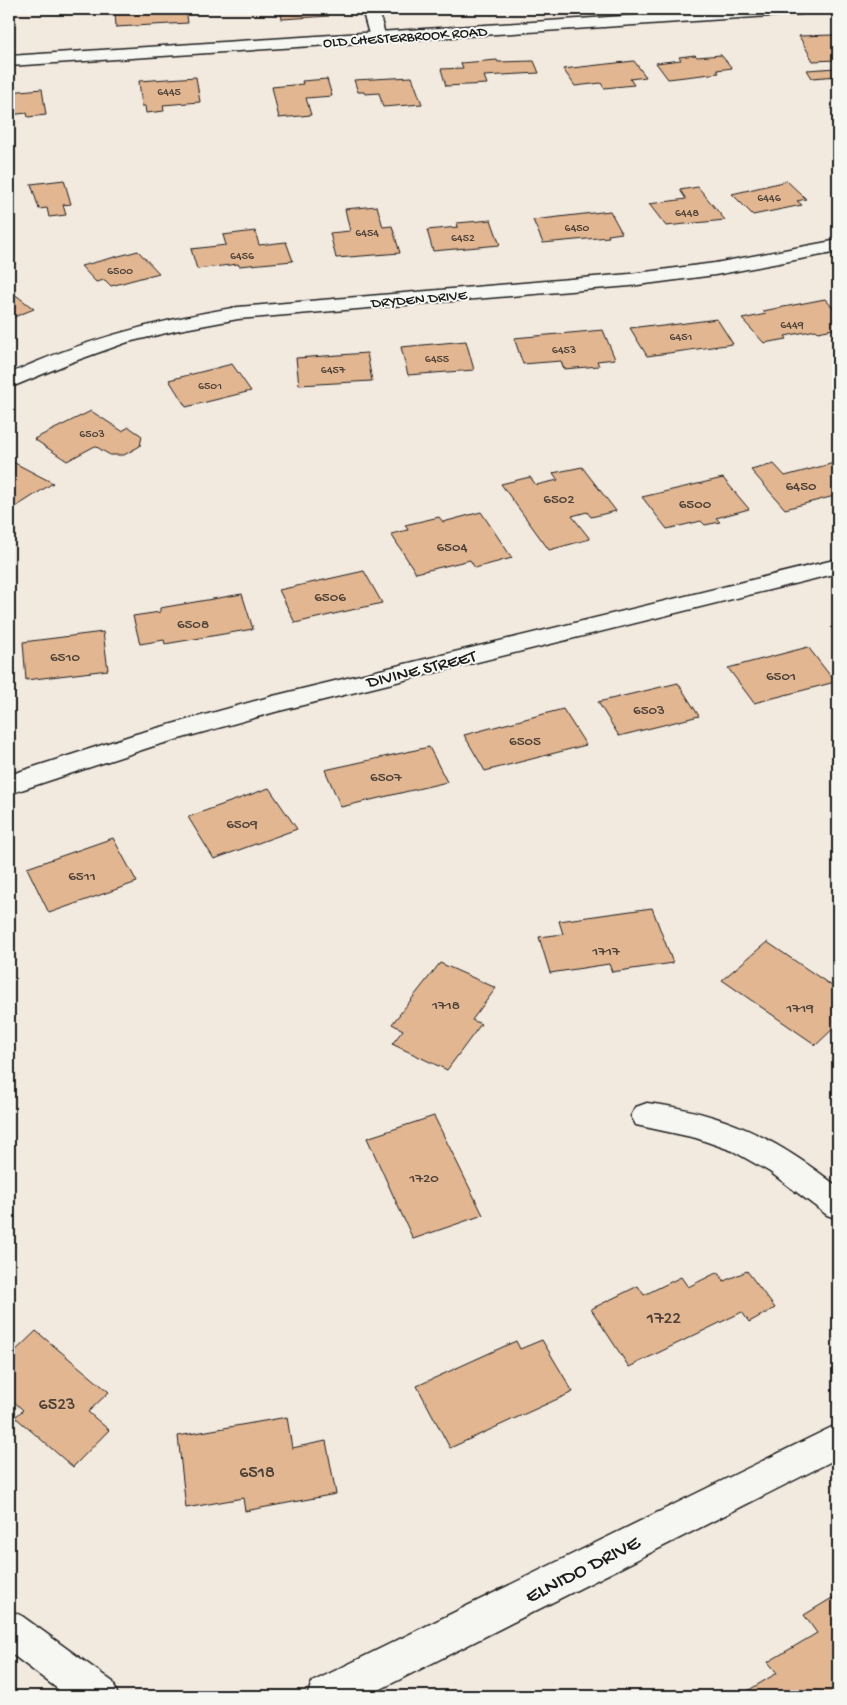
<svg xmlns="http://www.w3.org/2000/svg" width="847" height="1705" font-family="'Gochi Hand',sans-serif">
<rect width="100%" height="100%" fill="#f2e9df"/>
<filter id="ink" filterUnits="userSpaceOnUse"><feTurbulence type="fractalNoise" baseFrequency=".02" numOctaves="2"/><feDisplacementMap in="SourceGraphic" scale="10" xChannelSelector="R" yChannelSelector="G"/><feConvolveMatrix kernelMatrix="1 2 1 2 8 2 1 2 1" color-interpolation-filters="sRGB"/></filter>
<g filter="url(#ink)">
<g fill="#e1b691" stroke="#1c1c1c">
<polygon points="139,9 186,9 188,23 116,27 115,12 139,10"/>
<polygon points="280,9 327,9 329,16 282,19"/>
<polygon points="833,35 838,44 838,60 813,61 799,36"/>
<polygon points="695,55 697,57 721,55 732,68 717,70 719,73 668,79 656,63 681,60 679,57"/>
<polygon points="497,60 498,62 534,61 539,73 484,76 487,84 446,86 441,69 463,68 461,63"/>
<polygon points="634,61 646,77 630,79 634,85 604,88 601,83 575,86 563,69"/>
<polygon points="837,68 838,76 812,78 807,70"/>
<polygon points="196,77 200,102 163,105 164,111 146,113 145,106 142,106 139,81"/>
<polygon points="412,77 422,104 383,107 379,93 365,94 364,92 358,92 354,80"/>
<polygon points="327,79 332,96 306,98 311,115 279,118 272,87 303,84 302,81"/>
<polygon points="42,89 46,115 28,117 27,113 9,115 9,92"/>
<polygon points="64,180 71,204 63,205 66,215 49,217 47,208 39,209 31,184"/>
<polygon points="787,181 806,199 797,201 802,205 753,215 732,194"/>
<polygon points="698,187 725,220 666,226 649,204 686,199 680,190"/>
<polygon points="377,206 383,227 392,226 400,253 336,258 330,233 350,231 345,209"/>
<polygon points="610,211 622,233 608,235 609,237 543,243 533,220"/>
<polygon points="491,220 500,245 433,251 427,230 458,227 457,223"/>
<polygon points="255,231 259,245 286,242 293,261 239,266 238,264 197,269 191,249 226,245 223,235"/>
<polygon points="138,251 159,273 111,286 105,280 96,282 81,266"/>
<polygon points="9,290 34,309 9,319"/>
<polygon points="825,299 838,313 838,328 818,332 816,330 785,336 787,339 764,343 742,319 766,314 763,311"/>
<polygon points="717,319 733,344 647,356 630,328 654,325 655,327"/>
<polygon points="603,330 615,359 597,361 599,366 564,369 561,361 523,364 514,338"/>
<polygon points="466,341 474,370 408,375 401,347"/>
<polygon points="367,353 372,381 299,385 296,358"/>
<polygon points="232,364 251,391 186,407 169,380"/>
<polygon points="91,411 122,431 129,427 142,436 140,446 124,455 110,455 95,446 67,461 34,439"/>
<polygon points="9,460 53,483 14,508 9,505"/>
<polygon points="838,462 838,495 785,509 751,470 774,464 785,476"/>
<polygon points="582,467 616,511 591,517 587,512 572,516 590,539 549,550 501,484 530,477 536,485 558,480 553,473"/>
<polygon points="723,478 749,509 716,518 720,522 705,525 701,521 667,529 642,497"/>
<polygon points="481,512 512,558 475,568 470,560 416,573 391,534 408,530 405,525 439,517 443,522"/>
<polygon points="364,571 382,603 295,623 279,590"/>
<polygon points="242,594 253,629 165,644 164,640 140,644 133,616 160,612 160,608"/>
<polygon points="103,632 108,670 26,680 23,642"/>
<polygon points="808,647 835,682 754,703 728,668"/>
<polygon points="678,683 699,716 619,736 598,702"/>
<polygon points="563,709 586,745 485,771 464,735"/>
<polygon points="429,747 447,782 341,807 325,770"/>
<polygon points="269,788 297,829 214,859 188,817"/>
<polygon points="113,838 137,882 49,913 27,868"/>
<polygon points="652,908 673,963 612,972 609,964 550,973 539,937 563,934 559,921"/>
<polygon points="767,942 838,990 838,1024 816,1045 722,980"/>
<polygon points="440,963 496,988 472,1020 481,1024 447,1070 392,1044 403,1030 392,1024"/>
<polygon points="434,1116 483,1215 413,1239 367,1138"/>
<polygon points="747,1271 775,1308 749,1322 742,1312 629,1367 591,1309 638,1286 644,1295 681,1277 688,1287 718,1272 724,1281"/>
<polygon points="36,1331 109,1392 88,1412 109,1430 73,1467 15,1417 23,1410 9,1397 9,1357"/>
<polygon points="542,1340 573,1392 450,1448 417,1386 516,1341 520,1349"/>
<polygon points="287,1417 292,1448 326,1441 336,1494 245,1511 243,1498 186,1508 178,1436"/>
<polygon points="837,1595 838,1696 739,1696 777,1673 768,1662 817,1633 804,1615"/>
</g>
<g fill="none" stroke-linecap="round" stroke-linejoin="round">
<g stroke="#1c1c1c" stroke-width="3">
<g id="minor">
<polygon points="362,9 378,9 386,38 384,41 372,41 370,38"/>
<path d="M838 240V252L715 275 630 286 238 319 179 330 128 342 72 362 9 388V374C82 340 159 320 238 307L630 274 715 263Z"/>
<polygon points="838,559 838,573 275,712 154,746 9,794 9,775 136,734 273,696"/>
<path d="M647 1103C726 1113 777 1139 838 1187V1219L827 1215 770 1172 733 1151 696 1138 636 1125 631 1116 636 1107Z"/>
<polygon points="838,1424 838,1458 367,1696 307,1696 312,1682"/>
<polygon points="9,1610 22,1616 113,1682 118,1696 67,1696 9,1652"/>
</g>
</g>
<g stroke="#1c1c1c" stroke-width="3">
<polygon id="tertiary" points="731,9 809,9 807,12 801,14 9,66 9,56"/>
</g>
<use href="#minor" fill="#f6f6f2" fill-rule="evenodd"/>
<use href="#tertiary" fill="#f6f6f2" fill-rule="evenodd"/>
</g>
</g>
<g text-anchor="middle" stroke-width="4" stroke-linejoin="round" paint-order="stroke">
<g font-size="12" fill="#4d4239">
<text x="169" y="95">6445</text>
<text x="769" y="201">6446</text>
<text x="687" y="216">6448</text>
<text x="577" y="231">6450</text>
<text x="367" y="236">6454</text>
<text x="463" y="241">6452</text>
<text x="242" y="259">6456</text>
<text x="120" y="274">6500</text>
<text x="792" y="328">6449</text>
<text x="681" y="340">6451</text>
<text x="564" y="353">6453</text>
<text x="437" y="362">6455</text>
<text x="333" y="373">6457</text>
<text x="210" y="389">6501</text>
<text x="92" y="437">6503</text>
</g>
<g font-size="15" fill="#1c1c1c" stroke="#f6f6f2">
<text transform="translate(405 36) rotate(-4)" y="5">OLD CHESTERBROOK ROAD</text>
<text transform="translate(419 298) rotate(-5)" y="5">DRYDEN DRIVE</text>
</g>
<g font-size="15" fill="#4d4239">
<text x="801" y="490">6450</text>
<text x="559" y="503">6502</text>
<text x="695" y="508">6500</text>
<text x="452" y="551">6504</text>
<text x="330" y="601">6506</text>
<text x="193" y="628">6508</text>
<text x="65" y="661">6510</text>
<text x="781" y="680">6501</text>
<text x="649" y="714">6503</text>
<text x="525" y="745">6505</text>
<text x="386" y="781">6507</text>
<text x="242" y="828">6509</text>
<text x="82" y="880">6511</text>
<text x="606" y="955">1717</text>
<text x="446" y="1009">1718</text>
<text x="800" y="1012">1719</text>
<text x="424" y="1182">1720</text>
</g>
<g font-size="18" fill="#1c1c1c" stroke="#f6f6f2">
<text transform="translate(421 668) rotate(-14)" y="6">DIVINE STREET</text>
</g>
<g font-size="18" fill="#4d4239">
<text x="664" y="1323">1722</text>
<text x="57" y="1409">6523</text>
<text x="257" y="1477">6518</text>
</g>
<g font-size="21" fill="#1c1c1c" stroke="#f6f6f2">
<text transform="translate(582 1568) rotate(-27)" y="7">ELNIDO DRIVE</text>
</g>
</g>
<rect width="847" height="1705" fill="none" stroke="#f6f6f2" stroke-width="30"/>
<rect x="15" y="15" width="817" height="1675" fill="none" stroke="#1c1c1c" stroke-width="2" filter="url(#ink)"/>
</svg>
